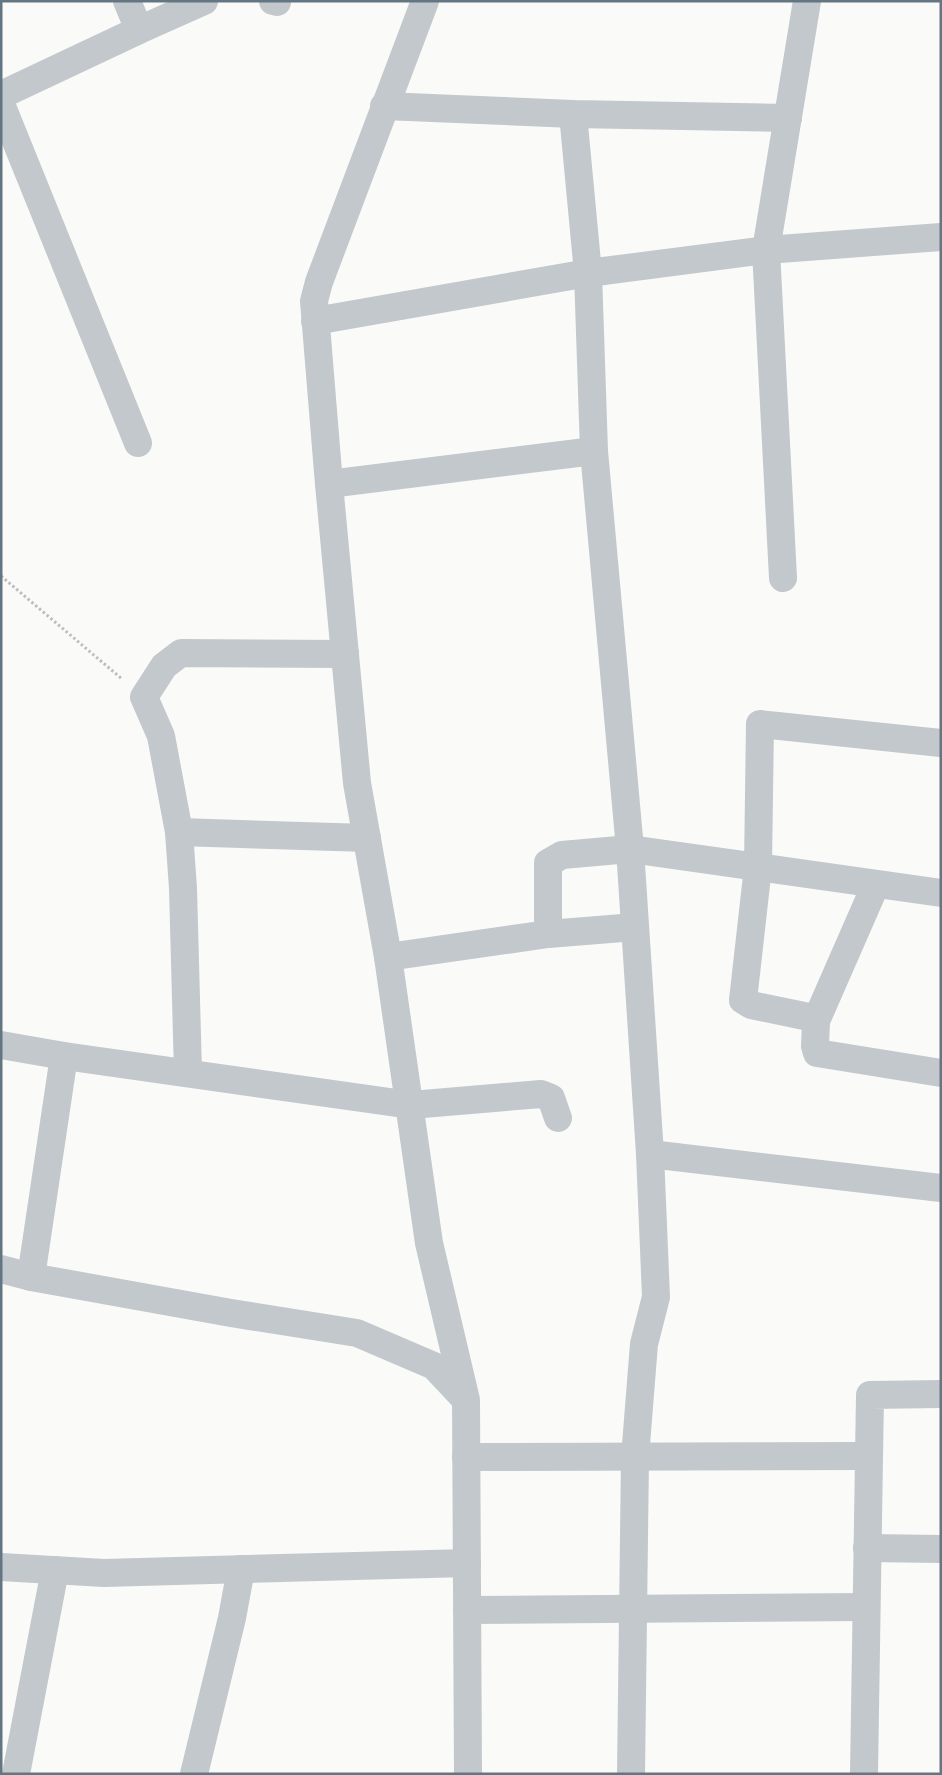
<svg xmlns="http://www.w3.org/2000/svg" width="942" height="1775" font-family="Jost,sans-serif">
<rect width="100%" height="100%" fill="#fafaf8"/>
<g fill="none" stroke-linecap="round" stroke-linejoin="round">
<polyline stroke="#bbbfc2" stroke-width="3" stroke-dasharray="2.5 2.5" stroke-linecap="butt" points="1,576 122,679"/>
<g stroke="#c3c8cc" stroke-width="28">
<polyline points="273,1 277,2"/>
<polyline points="425,1 319,282 314,301 329,484 357,783 388,957 429,1243 466,1400 468,1774"/>
<polyline points="139,30 204,1"/>
<polyline points="1,95 139,30 127,1"/>
<polyline points="1,104 138,443"/>
<polyline points="384,106 573,114 788,118"/>
<polyline points="573,114 588,273 594,451 630,849 650,1154 656,1297 644,1344 635,1457 631,1774"/>
<polyline points="315,321 588,273 766,250 941,237"/>
<polyline points="329,484 594,451"/>
<polyline points="783,578 766,250 807,1"/>
<polyline points="941,743 760,724 758,867 743,1000 751,1005 809,1017 816,1021 815,1046 817,1053 941,1073"/>
<polyline points="179,832 367,838"/>
<polyline points="548,934 635,927"/>
<polyline points="388,957 548,934 548,863 562,855 630,849 941,893"/>
<polyline points="816,1021 876,884"/>
<polyline points="1,1045 64,1056 411,1105 541,1094 551,1098 558,1118"/>
<polyline points="188,1073 183,888 179,832 161,736 144,697 164,666 181,653 345,654"/>
<polyline points="650,1154 941,1188"/>
<polyline points="1,1269 31,1277 231,1313 357,1333 434,1366 465,1399"/>
<polyline points="31,1277 64,1056"/>
<polyline points="466,1457 869,1456"/>
<polyline points="867,1548 941,1549"/>
<polyline points="1,1567 104,1573 467,1563"/>
<polyline points="467,1610 866,1607"/>
<polyline points="16,1774 55,1570"/>
<polyline points="194,1774 232,1618 241,1569"/>
<polyline points="864,1774 870,1395 941,1394"/>
</g>
</g>
<rect width="942" height="1775" fill="none" stroke="#657683" stroke-width="5"/>
</svg>
